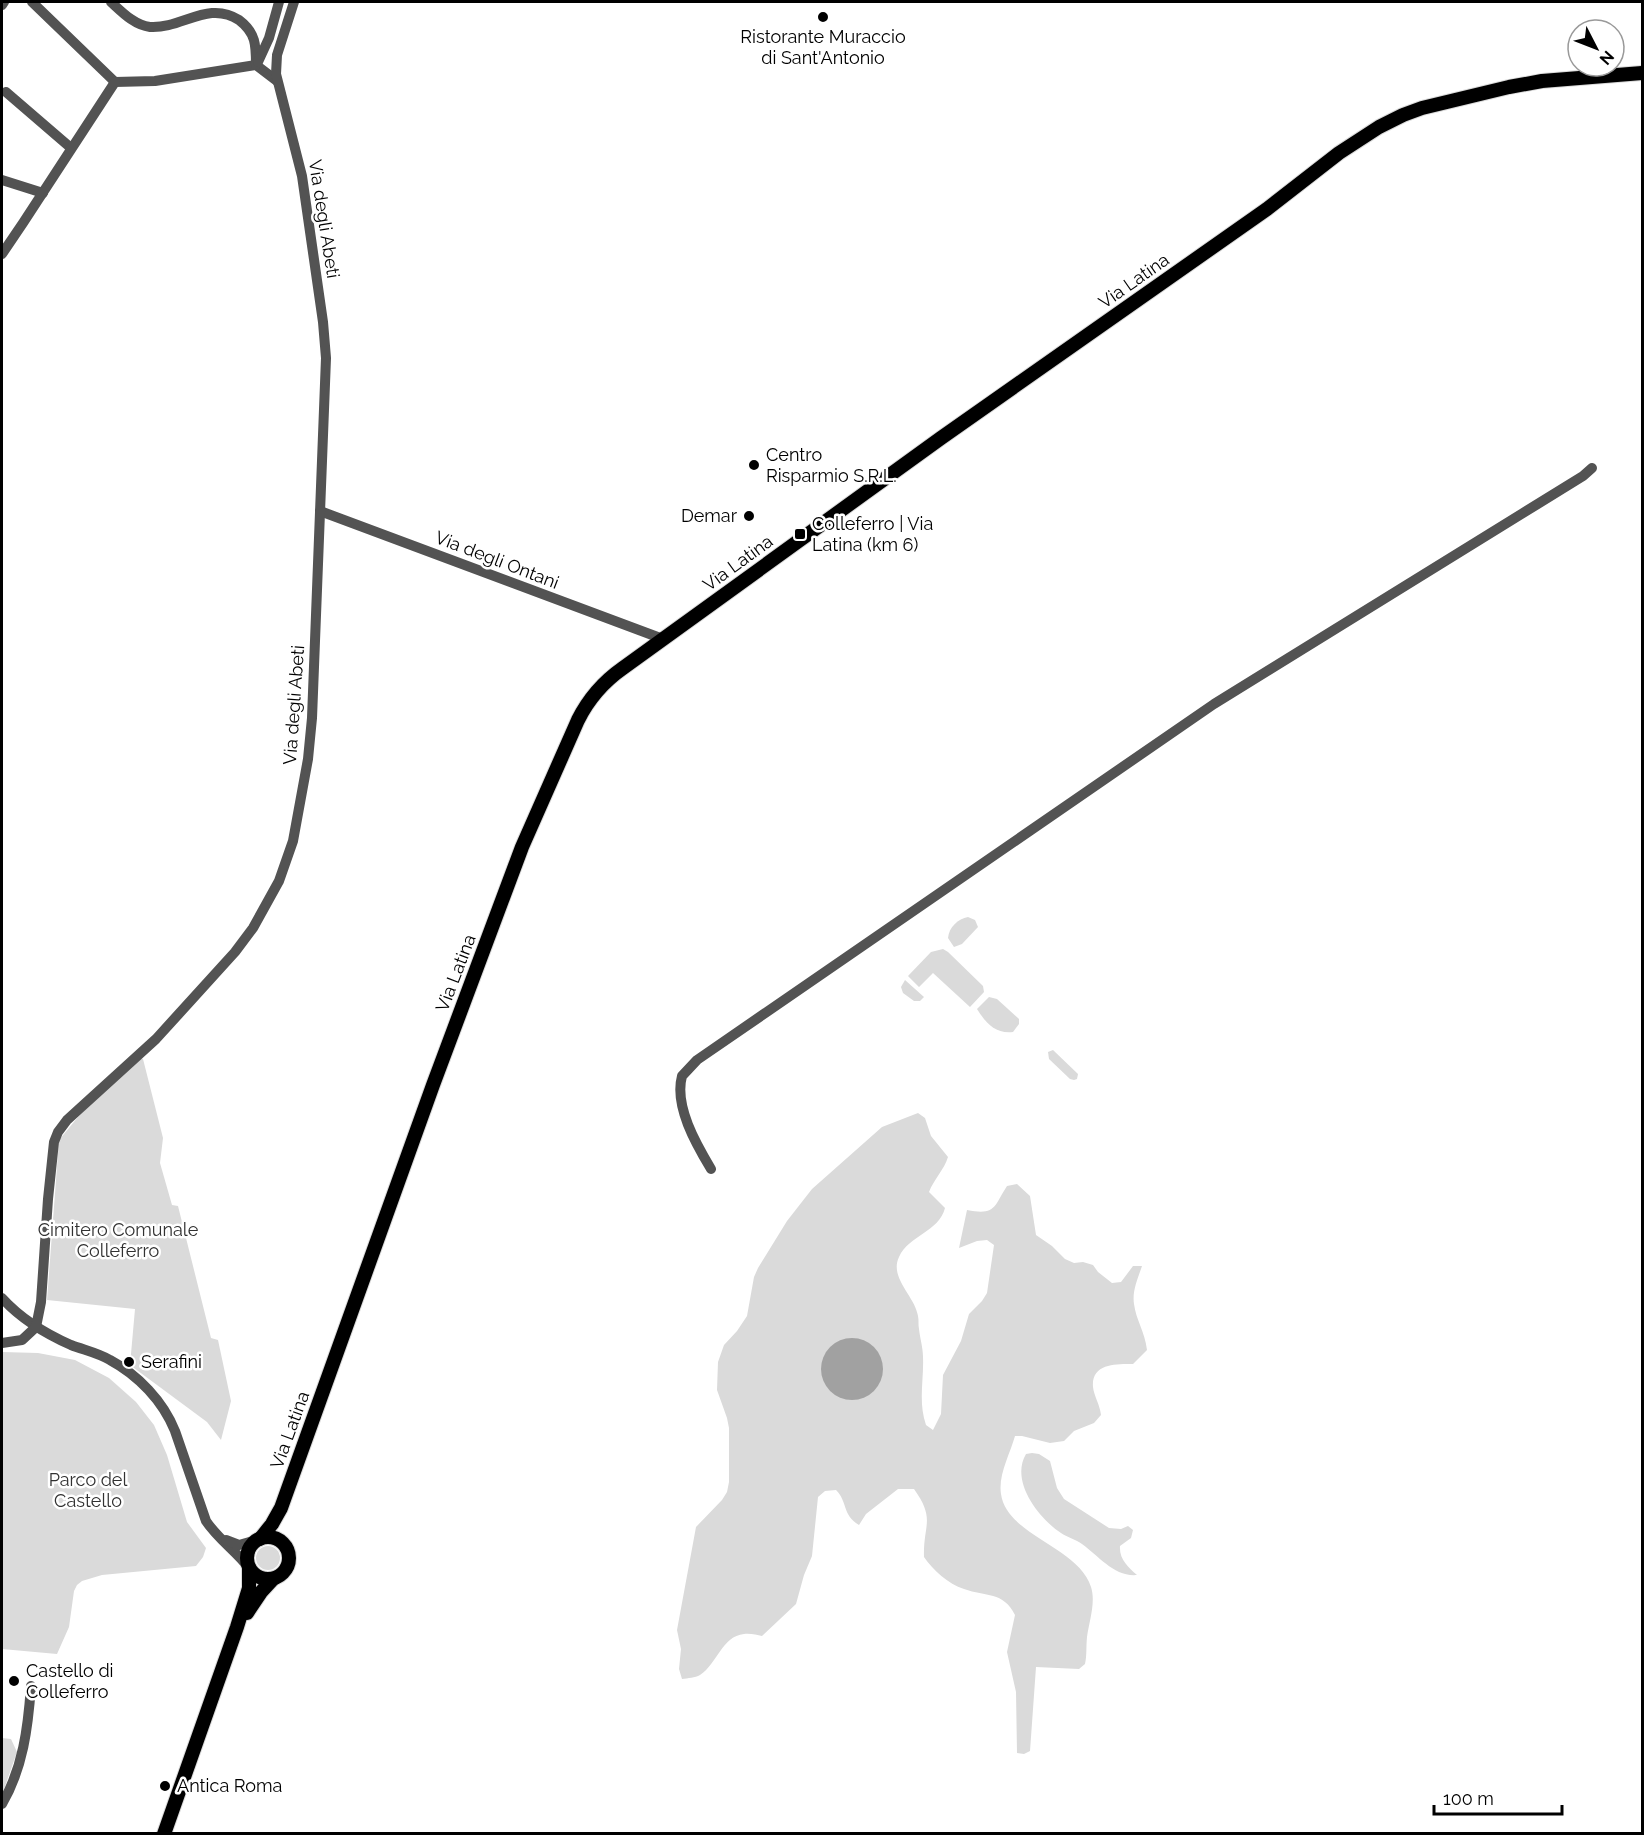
<svg xmlns="http://www.w3.org/2000/svg" width="1644" height="1835" font-family="Raleway,sans-serif">
<rect width="100%" height="100%" fill="#fff"/>
<g fill="#dadada">
<path d="M968 917 975 920 978 927 962 944 954 947 948 938C949 927 958 919 968 917Z"/>
<polygon points="943,949 948,952 983,986 984,992 970,1007 933,973 919,987 908,976 931,952"/>
<polygon points="905,980 924,997 920,1001 914,1001 903,993 901,987"/>
<path d="M989 997 997 999 1019 1019V1024L1013 1032C995 1034 986 1023 977 1009Z"/>
<polygon points="1053,1050 1078,1074 1077,1079 1074,1080 1070,1079 1049,1059 1048,1052"/>
<polygon points="139,1058 143,1059 163,1138 160,1163 172,1205 178,1206 211,1338 218,1340 231,1401 221,1440 207,1422 130,1365 135,1309 47,1300 59,1140 78,1117"/>
<path d="M918 1113 925 1118 931 1136 948 1157C944 1170 934 1179 929 1192L945 1208C939 1232 909 1235 899 1257 889 1278 915 1296 918 1316 919 1320 918 1325 919 1329 920 1338 923 1348 923 1357 924 1380 918 1402 926 1425L933 1430 941 1414 943 1375 961 1341 969 1314 982 1301 987 1293 994 1245 987 1240 977 1241 959 1248 967 1210C996 1216 994 1206 1007 1186L1017 1184 1030 1196 1036 1235 1052 1246 1065 1259 1074 1263 1083 1262 1093 1265 1098 1272 1112 1283 1121 1282 1133 1266H1142C1138 1278 1132 1291 1134 1304 1136 1320 1145 1332 1147 1350L1133 1364C1117 1364 1091 1363 1093 1387 1094 1396 1100 1405 1101 1415L1094 1423 1074 1431 1064 1441 1050 1443 1022 1436H1015C1010 1454 998 1475 1001 1494 1007 1536 1079 1547 1091 1587 1096 1602 1089 1622 1087 1637 1086 1647 1087 1655 1085 1664L1079 1669 1036 1667 1030 1751 1024 1754 1017 1753 1016 1692 1007 1652 1015 1615C1003 1591 986 1597 964 1589 948 1584 933 1570 924 1557 923 1524 936 1520 914 1489H898L866 1514 859 1525C842 1515 848 1502 836 1490L825 1491 818 1497 812 1556 804 1575 796 1604 762 1636C757 1635 750 1633 744 1634 722 1636 717 1664 700 1675 695 1678 688 1678 682 1679L679 1669 681 1649 677 1630 696 1527 722 1500 727 1492 729 1482V1428L727 1418 717 1390 718 1362 724 1345 737 1331 747 1316 754 1277 758 1268 787 1221 812 1189 882 1127Z"/>
<polygon points="2,1352 38,1353 75,1360 109,1378 136,1402 154,1425 167,1455 187,1522 206,1548 203,1557 196,1566 102,1575 82,1581 77,1585 74,1591 69,1627 57,1654 2,1649"/>
<path d="M1032 1453 1039 1454 1050 1461 1057 1488 1064 1499 1109 1528 1121 1529 1128 1526 1133 1530 1131 1538 1120 1546C1119 1559 1128 1567 1137 1575 1114 1577 1099 1556 1082 1544 1075 1539 1067 1537 1061 1533 1038 1518 1010 1481 1026 1454Z"/>
<circle cx="268" cy="1558" r="12"/>
<polygon points="2,1738 11,1739 17,1752 2,1795"/>
</g>
<circle fill="#a1a1a1" cx="852" cy="1369" r="31"/>
<g fill="none" stroke-linecap="round" stroke-linejoin="round">
<g stroke="#dbdbdb" stroke-width="16">
<g id="major">
<circle cx="268" cy="1558" r="21"/>
<path d="M260 1539 272 1524 281 1508 433 1085 522 847 578 720C589 698 603 682 623 668L941 438 1267 209 1339 153 1379 127 1403 115 1422 108 1509 87 1542 81 1642 73"/>
<polyline points="247,1613 261,1592 273,1579"/>
<polyline points="164,1834 237,1627 249,1588 249,1568"/>
</g>
</g>
<g stroke="#535353" stroke-width="10">
<polyline points="32,2 115,82 155,81 256,65 277,81"/>
<path d="M111 2C122 12 134 25 150 27 182 29 208 0 239 20 256 33 256 45 256 65"/>
<polyline points="2,5 4,2"/>
<polyline points="258,62 269,38 279,2"/>
<polyline points="6,92 71,148"/>
<polyline points="2,180 43,193"/>
<polyline points="2,254 23,223 115,82"/>
<polyline points="320,511 663,639"/>
<path d="M711 1169C696 1144 674 1106 682 1076L697 1060 1214 704 1583 476 1592 468"/>
<path d="M2 1298C21 1319 44 1333 71 1345 84 1350 98 1353 110 1360 138 1375 163 1401 175 1431L206 1521C218 1539 236 1551 249 1568"/>
<polyline points="2,1343 22,1340 36,1327 41,1302 48,1199 54,1142 58,1132 67,1120 156,1039 235,952 253,928 279,881 293,841 308,759 312,718 326,358 323,322 302,176 276,74 277,55 294,2"/>
<polyline points="226,1540 239,1545 260,1539"/>
<path d="M2 1804C23 1768 28 1728 31 1686"/>
</g>
<use href="#major" stroke="#000" stroke-width="14"/>
</g>
<g fill="#000" stroke="#fff" stroke-width="2">
<circle cx="823" cy="17" r="6"/>
<circle cx="754" cy="465" r="6"/>
<circle cx="749" cy="516" r="6"/>
<rect x="794" y="528" width="12" height="12" rx="3"/>
<circle cx="129" cy="1362" r="6"/>
<circle cx="14" cy="1681" r="6"/>
<circle cx="165" cy="1786" r="6"/>
</g>
<g text-anchor="middle" stroke-width="5" stroke-linejoin="round" paint-order="stroke">
<g font-size="18" fill="#000" stroke="#fff" text-anchor="start">
<text x="823" y="43" text-anchor="middle">Ristorante Muraccio<tspan x="823" dy="21">di Sant'Antonio</tspan></text>
<text x="766" y="461">Centro<tspan x="766" dy="21">Risparmio S.R.L.</tspan></text>
<text x="737" y="522" text-anchor="end">Demar</text>
<text x="812" y="530">Colleferro | Via<tspan x="812" dy="21">Latina (km 6)</tspan></text>
<text x="141" y="1368">Serafini</text>
<text x="26" y="1677">Castello di<tspan x="26" dy="21">Colleferro</tspan></text>
<text x="177" y="1792">Antica Roma</text>
</g>
<g font-size="18" fill="#000" stroke="#fff">
<text transform="translate(324 219) rotate(81)" y="6">Via degli Abeti</text>
<text transform="translate(1134 281) rotate(-35)" y="6">Via Latina</text>
<text transform="translate(497 560) rotate(21)" y="6">Via degli Ontani</text>
<text transform="translate(738 563) rotate(-36)" y="6">Via Latina</text>
<text transform="translate(294 705) rotate(-86)" y="6">Via degli Abeti</text>
<text transform="translate(456 973) rotate(-69)" y="6">Via Latina</text>
<text transform="translate(290 1430) rotate(-70)" y="6">Via Latina</text>
</g>
<g font-size="18" fill="#313131" stroke="#fff">
<text x="118" y="1236">Cimitero Comunale<tspan x="118" dy="21">Colleferro</tspan></text>
<text x="88" y="1486">Parco del<tspan x="88" dy="21">Castello</tspan></text>
</g>
</g>
<rect width="1644" height="1835" fill="none" stroke="#000000" stroke-width="6"/>
<g transform="translate(1596 48) rotate(132)"><circle r="28" fill="#ffffff" stroke="#999999" stroke-width="1.5"/>
<path d="M0-4.5L10 22L0 15L-10 22Z" fill="#000000"/>
<text y="-9" font-size="16" font-weight="bold" text-anchor="middle" fill="#000000">N</text>
</g>
<path d="M1434 1805v9h128v-9" fill="none" stroke="#000000" stroke-width="3"/>
<text x="1443" y="1805" font-size="18" fill="#000000" stroke="#ffffff" stroke-width="4.5" paint-order="stroke">100 m</text>
</svg>
